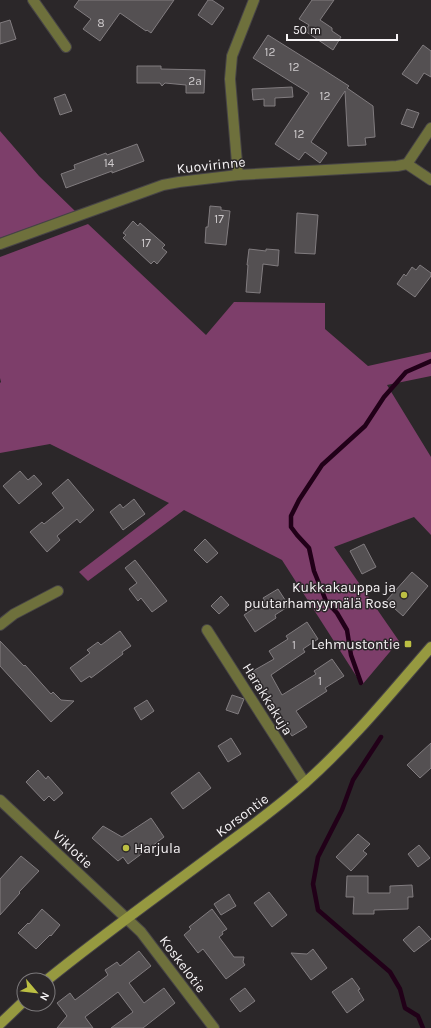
<svg xmlns="http://www.w3.org/2000/svg" width="431" height="1028" font-family="Karla,sans-serif">
<rect width="100%" height="100%" fill="#2b2729"/>
<g fill="#7d3e6a">
<polygon points="0,131 39,176 75,211 0,238"/>
<polygon points="88,224 206,335 234,302 325,303 325,329 368,366 431,352 431,376 387,385 431,457 431,535 414,517 334,547 399,641 362,685 282,560 184,510 88,581 79,572 169,503 50,444 0,453 0,383 1,382 0,378 0,257"/>
</g>
<g fill="none" stroke-linecap="round" stroke-linejoin="round">
<g stroke="#210018" stroke-width="4.5">
<polyline points="361,683 351,655 347,630 337,613 326,601 314,571 309,548 297,535 291,527 291,516 299,500 322,465 365,426 384,397 406,372 431,361"/>
<polyline points="381,737 353,780 342,810 318,857 313,884 318,910 390,972 400,989 405,1008 418,1016 423,1028"/>
</g>
</g>
<g fill="#545052" stroke="#817c7f">
<polygon points="79,0 174,0 151,33 147,30 146,31 120,13 100,41 83,29 91,19 74,7"/>
<polygon points="208,0 212,0 224,8 212,25 198,15"/>
<polygon points="312,0 334,0 320,20 332,28 332,31 341,37 333,50 305,31 309,25 299,19"/>
<polygon points="10,20 16,39 0,44 0,23"/>
<polygon points="268,35 324,70 349,86 347,88 373,106 375,137 365,138 366,145 348,146 345,91 311,142 327,153 320,163 305,152 299,160 275,144 309,93 253,58"/>
<polygon points="423,45 431,51 431,77 424,73 417,84 402,74"/>
<polygon points="137,66 161,66 161,69 205,70 204,93 186,93 186,85 165,83 162,86 160,83 137,83"/>
<polygon points="292,87 293,97 275,98 275,106 264,106 264,99 253,100 252,89"/>
<polygon points="65,94 72,111 60,115 54,98"/>
<polygon points="407,109 419,113 413,128 401,124"/>
<polygon points="137,144 144,161 112,173 112,171 66,188 61,174 75,169 74,165 106,153 107,155"/>
<polygon points="210,206 221,207 221,210 230,211 226,245 205,243 206,227 208,227"/>
<polygon points="297,213 318,215 315,254 295,253"/>
<polygon points="133,221 138,226 140,223 165,245 162,248 167,252 157,264 154,261 151,264 123,238 126,235 123,233"/>
<polygon points="249,249 266,251 266,249 279,250 278,266 263,264 260,293 246,292 248,265 247,265"/>
<polygon points="420,265 431,273 431,276 415,297 397,284 404,274 406,276 412,267 416,270"/>
<polygon points="20,471 28,480 34,475 42,484 19,504 3,486"/>
<polygon points="68,479 94,510 80,523 77,519 57,536 60,540 47,552 30,532 42,522 44,524 64,508 52,493"/>
<polygon points="134,499 145,514 123,530 110,512 120,504 123,508"/>
<polygon points="205,539 218,553 207,563 194,550"/>
<polygon points="364,544 376,567 362,574 350,551"/>
<polygon points="135,560 167,601 152,612 141,598 138,601 129,589 137,583 125,568"/>
<polygon points="412,572 428,586 403,616 386,601"/>
<polygon points="278,589 289,606 275,615 276,618 255,632 244,615 265,601 263,598"/>
<polygon points="221,596 229,605 219,614 211,606"/>
<polygon points="307,622 318,639 303,649 305,652 271,675 282,695 316,674 314,671 332,659 344,676 325,688 327,691 296,711 307,727 292,736 275,711 253,671 274,659 269,651 288,639 286,636"/>
<polygon points="120,631 131,646 122,652 123,654 91,678 90,676 81,682 70,668 90,653 87,650 98,642 101,645"/>
<polygon points="0,641 24,666 25,665 51,694 53,692 61,700 74,701 51,722 0,666"/>
<polygon points="232,695 244,699 238,714 226,710"/>
<polygon points="147,700 154,711 141,720 134,708"/>
<polygon points="231,738 241,754 228,762 218,746"/>
<polygon points="431,743 431,768 420,778 407,765"/>
<polygon points="38,770 46,779 48,776 63,793 54,801 49,796 44,801 26,782"/>
<polygon points="199,772 211,788 183,809 171,793"/>
<polygon points="151,818 164,837 128,864 123,857 118,861 92,838 103,826 122,837"/>
<polygon points="358,834 370,844 363,851 367,854 351,871 336,857"/>
<polygon points="419,845 430,858 418,867 408,854"/>
<polygon points="21,856 39,871 19,892 20,893 0,915 0,879"/>
<polygon points="347,876 368,876 368,893 390,893 390,886 412,885 413,897 408,897 408,909 374,910 374,914 353,914 354,897 346,897"/>
<polygon points="269,892 287,915 272,927 254,903"/>
<polygon points="229,894 236,906 221,915 214,904"/>
<polygon points="42,909 60,925 51,936 50,935 36,949 18,933 28,923 29,924"/>
<polygon points="212,909 227,929 222,932 223,934 219,937 234,957 244,957 243,962 245,965 226,979 203,949 198,953 184,935 191,929 189,927"/>
<polygon points="419,926 431,939 414,952 403,940"/>
<polygon points="313,949 327,968 311,980 291,953 307,954"/>
<polygon points="139,951 151,966 129,983 144,1003 164,988 175,1003 143,1028 111,1028 133,1012 118,992 85,1017 93,1028 57,1028 67,1016 57,1003 70,993 75,1000 108,975 105,970 117,962 120,966"/>
<polygon points="352,978 360,989 358,990 364,1000 347,1013 332,992"/>
<polygon points="245,988 255,1001 240,1012 230,999"/>
</g>
<g fill="none" stroke-linecap="round" stroke-linejoin="round">
<g stroke="#474446" stroke-width="12">
<g id="minor">
<polyline points="33,0 66,47"/>
<polyline points="407,164 431,128"/>
<polyline points="238,175 230,79 232,56 254,0"/>
<polyline points="0,244 163,185 179,182 238,175 397,166 407,164 431,180"/>
<polyline points="0,625 14,614 58,591"/>
<polyline points="207,630 305,783"/>
<polyline points="0,800 141,932 214,1028"/>
</g>
</g>
<g stroke="#474446" stroke-width="12">
<g id="secondary">
<path d="M47 980C100 937 156 897 211 856 243 832 276 809 306 782 352 741 391 693 431 647"/>
<polyline points="0,1024 24,1001"/>
</g>
</g>
<use href="#minor" stroke="#6e703c" stroke-width="10"/>
<use href="#secondary" stroke="#969940" stroke-width="10"/>
</g>
<g fill="#bcbf43" stroke="#2b2729" stroke-width="1.5">
<circle cx="404" cy="595" r="4"/>
<rect x="404" y="640" width="8" height="8" rx="2"/>
<circle cx="126" cy="848" r="4"/>
</g>
<g text-anchor="middle" stroke-width="3" stroke-linejoin="round" paint-order="stroke">
<g font-size="12" fill="#cecacc">
<text x="101" y="27">8</text>
<text x="270" y="56">12</text>
<text x="294" y="71">12</text>
<text x="195" y="85">2a</text>
<text x="325" y="100">12</text>
<text x="299" y="138">12</text>
<text x="109" y="167">14</text>
<text x="219" y="223">17</text>
<text x="146" y="247">17</text>
<text x="294" y="649">1</text>
<text x="320" y="685">1</text>
</g>
<g font-size="14" fill="#f6f3f5" stroke="#2b2729">
<text transform="translate(211 165) rotate(-6)" y="5">Kuovirinne</text>
<text transform="translate(268 699) rotate(58)" y="5">Harakkakuja</text>
<text transform="translate(242 815) rotate(-37)" y="5">Korsontie</text>
<text transform="translate(73 849) rotate(43)" y="5">Viklotie</text>
<text transform="translate(183 964) rotate(53)" y="5">Koskelotie</text>
</g>
<g font-size="14" fill="#f6f3f5" stroke="#2b2729" text-anchor="end">
<text x="396" y="592">Kukkakauppa ja<tspan x="396" dy="16">puutarhamyymälä Rose</tspan></text>
<text x="400" y="649">Lehmustontie</text>
<text x="134" y="853" text-anchor="start">Harjula</text>
</g>
</g>
<g transform="translate(36 992) rotate(118)"><circle r="19" fill="#2b2729" stroke="#7c797b"/>
<path d="M0-3L7 15L0 10L-7 15Z" fill="#bcbf43"/>
<text y="-6" font-size="11" font-weight="bold" text-anchor="middle" fill="#f6f3f5">N</text>
</g>
<path d="M287 34v6h110v-6" fill="none" stroke="#f6f3f5" stroke-width="2"/>
<text x="293" y="34" font-size="12" fill="#f6f3f5" stroke="#2b2729" stroke-width="3" paint-order="stroke">50 m</text>
</svg>
